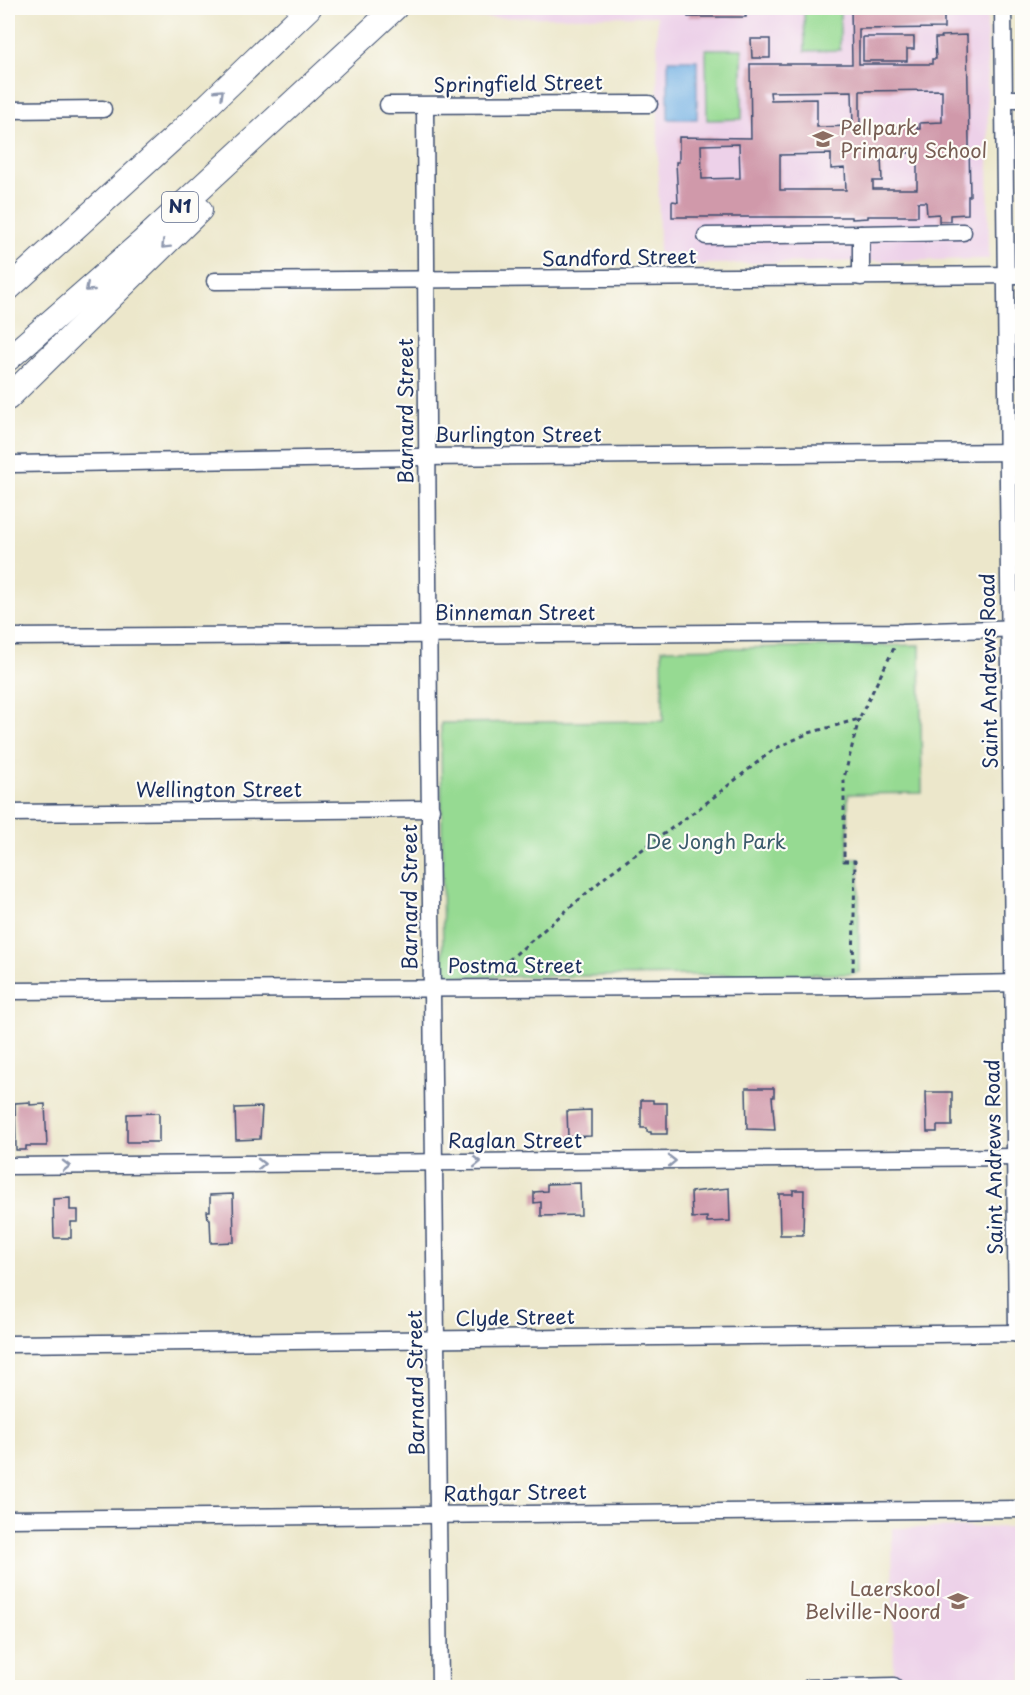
<svg xmlns="http://www.w3.org/2000/svg" width="1030" height="1695" font-family="'Playpen Sans',sans-serif">
<rect width="100%" height="100%" fill="#fdfcf7"/>
<filter id="ink" filterUnits="userSpaceOnUse"><feTurbulence type="fractalNoise" baseFrequency=".0167" numOctaves="2"/><feDisplacementMap in="SourceGraphic" scale="12" xChannelSelector="R" yChannelSelector="G"/><feConvolveMatrix kernelMatrix="1 2 1 2 8 2 1 2 1" color-interpolation-filters="sRGB"/></filter>
<filter id="wash" filterUnits="userSpaceOnUse"><feTurbulence type="fractalNoise" baseFrequency=".008" numOctaves="4" result="noise"/><feDisplacementMap in="SourceGraphic" scale="24" xChannelSelector="R" yChannelSelector="G"/><feGaussianBlur stdDeviation="1.35" result="paint"/><feColorMatrix in="noise" values="0 0 0 0 0 0 0 0 0 0 0 0 0 0 0 0 0 1.4 0 .05"/><feComposite in="paint" operator="in"/></filter>
<g filter="url(#wash)">
<rect width="100%" height="100%" fill="#ece7cb"/>
<g fill="#edd1e9">
<polygon points="479,8 987,8 989,259 659,265 657,16 468,18"/>
<polygon points="1022,1527 1022,1687 894,1687 892,1528"/>
</g>
<g fill="#96da92" stroke="#588478" stroke-width="1.5">
<polygon points="804,8 840,8 840,50 805,51"/>
<polygon points="706,49 742,49 742,119 707,120"/>
<polygon points="920,645 922,793 848,794 848,859 859,859 859,972 848,974 448,977 443,973 441,723 663,721 662,649"/>
<rect x="1019" y="1540" width="3" height="86"/>
</g>
<rect fill="#70afe3" stroke="#466fa0" stroke-width="1.5" x="668" y="60" width="29" height="59"/>
<g id="blocks">
<g fill="#d099aa" fill-rule="evenodd">
<rect x="688" y="8" width="58" height="9"/>
<path d="M851 8H944V28L859 29V64H932V59H936L935 38H942L941 36 967 35 970 196H968V214L950 215V221H939V214L927 215 926 202H918V216H868V218L852 219V217H672V202L673 201 678 202 676 162H679V137L751 138 750 64H852ZM942 90V122L920 123V129H917V126L860 127V91ZM852 91 853 126 817 127V99L771 100 770 92ZM739 144 740 178 702 179 701 145ZM873 153H917V189H873V181H882L881 156H873ZM831 154V169L845 168 846 190H780V155Z"/>
<polygon points="863,37 914,37 914,49 907,49 907,61 863,61"/>
<polygon points="751,39 770,39 770,58 752,58"/>
<polygon points="746,1088 774,1088 774,1097 772,1097 775,1130 747,1129"/>
<polygon points="926,1092 952,1092 952,1126 937,1126 937,1132 927,1132"/>
<polygon points="641,1100 653,1100 653,1103 667,1103 667,1134 651,1134 651,1132 647,1132 647,1128 641,1128"/>
<polygon points="30,1102 30,1105 45,1104 47,1146 26,1146 26,1150 16,1150 15,1103"/>
<polygon points="262,1107 260,1139 236,1140 235,1108"/>
<polygon points="591,1110 591,1136 568,1137 567,1111"/>
<polygon points="159,1113 159,1142 127,1142 127,1114"/>
<polygon points="580,1183 581,1215 541,1216 541,1202 534,1203 534,1192 547,1191 547,1184"/>
<polygon points="729,1188 730,1221 707,1222 707,1217 692,1218 691,1192"/>
<polygon points="793,1190 804,1190 803,1235 780,1235 779,1194 793,1194"/>
<polygon points="233,1194 234,1242 211,1243 210,1219 208,1219 207,1211 210,1211 210,1195"/>
<polygon points="70,1198 70,1210 78,1210 78,1222 71,1222 71,1238 54,1238 53,1199"/>
</g>
</g>
</g>
<g filter="url(#ink)">
<use href="#blocks" fill-opacity="0" stroke="#3a4b6e" stroke-width="1.5"/>
<g fill="none" stroke-linecap="round" stroke-linejoin="round">
<g stroke="#3a4b6e" stroke-width="19">
<g id="minor">
<polyline points="1003,8 1017,1334"/>
<polyline points="1004,99 1022,99"/>
<polyline points="388,105 649,104"/>
<polyline points="425,106 429,730 440,1688"/>
<polyline points="8,110 103,109"/>
<polyline points="861,234 963,232"/>
<polyline points="706,236 861,234 861,277"/>
<polyline points="215,281 1022,275"/>
<polyline points="14,464 416,457 1022,452"/>
<polyline points="8,637 902,632 1022,628"/>
<polyline points="8,813 431,809"/>
<polyline points="8,991 851,986 1022,983"/>
<polyline points="8,1166 1022,1157"/>
<polyline points="8,1344 1022,1333"/>
<polyline points="8,1519 1022,1509"/>
<polyline points="809,1688 894,1686"/>
</g>
</g>
<g stroke="#3a4b6e" stroke-width="26">
<g id="highway">
<polyline points="8,289 178,134 309,8"/>
<polyline points="8,359 142,242 395,8"/>
<polyline points="8,398 200,210"/>
</g>
</g>
<g stroke="#3a4b6e" stroke-width="3" stroke-dasharray="4.5 4.5" stroke-linecap="butt">
<polyline points="853,971 855,861 844,861 844,778 859,719"/>
<polyline points="495,972 610,873 705,804 774,749 809,733 859,719 894,648"/>
<polyline points="1012,1684 1012,1688"/>
<polyline points="922,1686 922,1688"/>
</g>
<use href="#minor" stroke="#fff" stroke-width="16"/>
<use href="#highway" stroke="#fff" stroke-width="24"/>
</g>
<defs><path id="oneway-chevron" d="M-2-3.5L2.5 0L-2 3.5" fill="none" stroke-width="1.6" stroke-linecap="round" stroke-linejoin="round" transform="scale(1.5)"/></defs>
<g stroke="#8d97ae">
<use href="#oneway-chevron" transform="translate(220 93) rotate(-44)"/>
<use href="#oneway-chevron" transform="translate(165 245) rotate(135)"/>
<use href="#oneway-chevron" transform="translate(89 288) rotate(139)"/>
<use href="#oneway-chevron" transform="translate(672 1161) rotate(-1)"/>
<use href="#oneway-chevron" transform="translate(477 1162) rotate(-1)"/>
<use href="#oneway-chevron" transform="translate(261 1164) rotate(-1)"/>
<use href="#oneway-chevron" transform="translate(66 1166) rotate(-1)"/>
</g>
</g>
<defs>
<g id="school-bare" transform="scale(1.62)"><path d="M0-5L7-2L0 1L-7-2ZM-4 1L0 2.5L4 1V4Q0 6-4 4Z" fill="#8d6e63" stroke="#fdfcf7" stroke-width="2.5" paint-order="stroke"/></g>
</defs>
<g fill-rule="evenodd">
<use href="#school-bare" x="823" y="139"/>
<use href="#school-bare" x="958" y="1601"/>
</g>
<g text-anchor="middle" stroke-width="4.5" stroke-linejoin="round" paint-order="stroke">
<rect fill="#fdfcf7" stroke="#5f6c8c" stroke-width="1.5" x="162" y="192" width="36" height="30" rx="4.5"/>
<g font-size="18" font-weight="bold" fill="#1b2f5e">
<text x="180" y="213">N1</text>
</g>
<g font-size="20" fill="#1b2f5e" stroke="#fdfcf7">
<text transform="translate(518 84) rotate(-1)" y="7">Springfield Street</text>
<text transform="translate(619 258) rotate(-1)" y="7">Sandford Street</text>
<text transform="translate(406 411) rotate(-90)" y="7">Barnard Street</text>
<text x="518" y="442">Burlington Street</text>
<text x="515" y="620">Binneman Street</text>
<text transform="translate(989 671) rotate(-91)" y="7">Saint Andrews Road</text>
<text x="219" y="797">Wellington Street</text>
<text transform="translate(410 897) rotate(-90)" y="7">Barnard Street</text>
<text x="515" y="973">Postma Street</text>
<text x="515" y="1148">Raglan Street</text>
<text transform="translate(994 1157) rotate(-91)" y="7">Saint Andrews Road</text>
<text transform="translate(515 1318) rotate(-1)" y="7">Clyde Street</text>
<text transform="translate(416 1383) rotate(-91)" y="7">Barnard Street</text>
<text transform="translate(515 1493) rotate(-1)" y="7">Rathgar Street</text>
</g>
<g font-size="20" fill="#785e54" stroke="#fdfcf7" text-anchor="start">
<text x="840" y="135">Pellpark<tspan x="840" dy="23">Primary School</tspan></text>
<text x="941" y="1596" text-anchor="end">Laerskool<tspan x="941" dy="23">Belville-Noord</tspan></text>
</g>
<g font-size="20" fill="#3a5a6b" stroke="#fdfcf7">
<text x="716" y="849">De Jongh Park</text>
</g>
</g>
<rect width="1030" height="1695" fill="none" stroke="#fdfcf7" stroke-width="30"/>
</svg>
